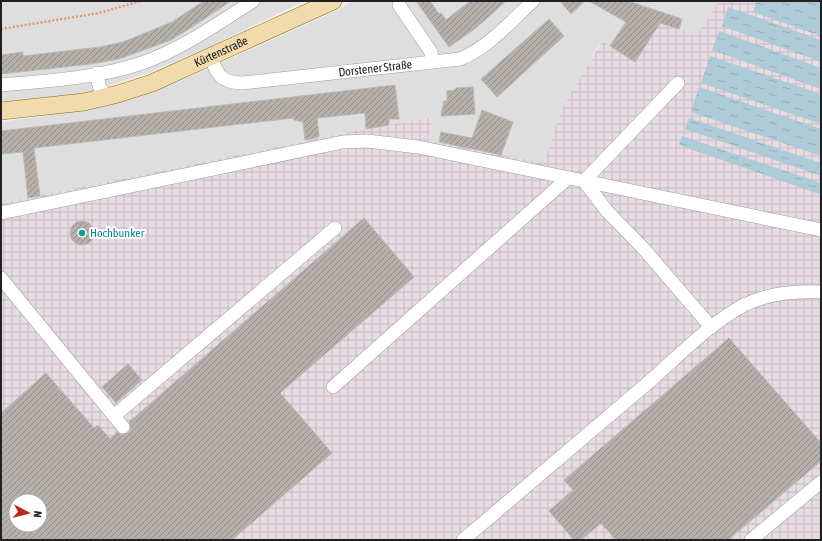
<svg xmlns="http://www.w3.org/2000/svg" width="822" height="541" font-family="'Asap Condensed',sans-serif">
<defs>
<pattern id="industrial-grid" width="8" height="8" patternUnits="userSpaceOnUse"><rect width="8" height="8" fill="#e8dbe4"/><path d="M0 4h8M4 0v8" fill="none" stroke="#c7bcc3"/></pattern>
<pattern id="water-ripples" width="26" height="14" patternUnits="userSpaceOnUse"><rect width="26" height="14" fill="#aecbd8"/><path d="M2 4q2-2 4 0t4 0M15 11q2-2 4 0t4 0" fill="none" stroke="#95aeb9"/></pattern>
<pattern id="building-hatch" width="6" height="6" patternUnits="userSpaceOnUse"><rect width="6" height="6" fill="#b5b0ab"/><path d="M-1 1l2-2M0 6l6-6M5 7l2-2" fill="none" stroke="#938f8b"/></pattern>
</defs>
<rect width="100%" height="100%" fill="#f0eee8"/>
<g fill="#dedede">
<polygon points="1,1 304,1 209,47 150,72 87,93 1,102"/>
<polygon points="354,1 719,1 697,35 635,62 601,41 562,108 544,164 428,140 433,117 305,140 305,141 1,203 1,122 86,110 180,81 332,13"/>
</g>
<path fill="url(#industrial-grid)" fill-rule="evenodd" d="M719 1H821V540H1V203L305 141V140L433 117 428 140 544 163 562 108 602 41 635 62 660 23 697 35ZM16 501H40V525H16Z"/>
<g fill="url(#water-ripples)">
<polygon points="757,1 821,1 821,36 753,12"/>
<polygon points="728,7 821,40 821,62 722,26"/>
<polygon points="719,31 821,68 821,89 712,50"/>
<polygon points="710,56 821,94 821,124 701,83"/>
<polygon points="699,87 821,129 821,156 691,112"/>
<polygon points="689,118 821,163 821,176 685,129"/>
<polygon points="682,136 821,183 821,193 819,194 679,145"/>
</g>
<g fill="url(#building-hatch)" stroke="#c0b7ac" fill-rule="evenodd">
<polygon points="204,1 231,1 192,27 171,40 119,59 91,64 1,74 1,55 23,52 23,56 100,47 123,42 172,22"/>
<polygon points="416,1 430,1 439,14 441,13 446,20 470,1 506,1 476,28 449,47"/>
<polygon points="560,1 585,1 571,14"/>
<polygon points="589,1 628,1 682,19 679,29 660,23 635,62 610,46 626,22"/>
<polygon points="549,19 564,36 497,97 481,79"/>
<polygon points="395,85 399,119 389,119 389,125 366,129 365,113 317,118 319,137 305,140 303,122 294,120 293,118 34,148 40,196 28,198 23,152 1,154 1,131"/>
<polygon points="473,87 475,114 441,116 444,101 447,101 447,91 455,90 455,88"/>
<polygon points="482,110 513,122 501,155 439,142 441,132 472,138"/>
<path d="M364 218 414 277 280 393 332 453 232 540H1V413L46 373 94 428 98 425 110 439 117 432 121 435 128 433 131 429 129 422ZM16 501H40V525H16Z"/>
<circle cx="82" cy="233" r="12"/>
<polygon points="729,338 821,443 821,461 728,540 616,540 601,523 581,540 574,540 549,511 573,490 564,480"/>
<polygon points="128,364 142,380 116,403 102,387"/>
</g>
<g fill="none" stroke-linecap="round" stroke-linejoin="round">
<g stroke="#9e9e9e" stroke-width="14">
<g id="minor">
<polyline points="399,5 431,52 432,62"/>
<path id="s1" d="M210 57C219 76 220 82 243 83L460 59C488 48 511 21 533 1"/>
<polyline points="97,73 99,86 106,97"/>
<polyline points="678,83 584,181 821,230"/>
<path d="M1 85C47 81 98 78 142 63 182 49 217 24 253 1"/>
<polyline points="1,213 343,142 367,141 418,147 584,181 607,211 643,248 711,327"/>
<polyline points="1,278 123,427"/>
<polyline points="333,387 568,178"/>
<polyline points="114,416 335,228"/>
<path d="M463 540C523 489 583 438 643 387 676 359 706 326 744 305 768 293 795 291 821 292"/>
<polyline points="751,540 821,482"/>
</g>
</g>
<g stroke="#8a6e13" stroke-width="18">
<g id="major">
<path id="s2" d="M1 111 84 102 118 94 152 83 333 1"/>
</g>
</g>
<polyline stroke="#e99480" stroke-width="2.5" stroke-dasharray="2 2" stroke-linecap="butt" points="1,29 99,13 141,1"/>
<use href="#minor" stroke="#fff" stroke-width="13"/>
<use href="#major" stroke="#f1daac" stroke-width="17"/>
</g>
<circle fill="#0f9aa8" stroke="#fff" stroke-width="1.5" cx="82" cy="233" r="4"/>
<g text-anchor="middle" stroke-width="4" stroke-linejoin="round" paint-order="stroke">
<g font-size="12" fill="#212121" stroke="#fff">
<text dy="4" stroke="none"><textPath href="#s2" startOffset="230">Kürtenstraße</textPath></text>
<text dy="4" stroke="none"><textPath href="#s1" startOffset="179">Dorstener Straße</textPath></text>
</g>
<g font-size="12" fill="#0d838f" stroke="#fff" text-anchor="start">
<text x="90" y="237">Hochbunker</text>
</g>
</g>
<rect width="822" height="541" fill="none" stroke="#212121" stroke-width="4"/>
<g transform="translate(28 513) rotate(97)"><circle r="19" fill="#ffffff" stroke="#a6a6a6"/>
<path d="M0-3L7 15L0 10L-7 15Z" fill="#b82719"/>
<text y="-6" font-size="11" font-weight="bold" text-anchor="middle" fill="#212121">N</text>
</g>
</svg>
